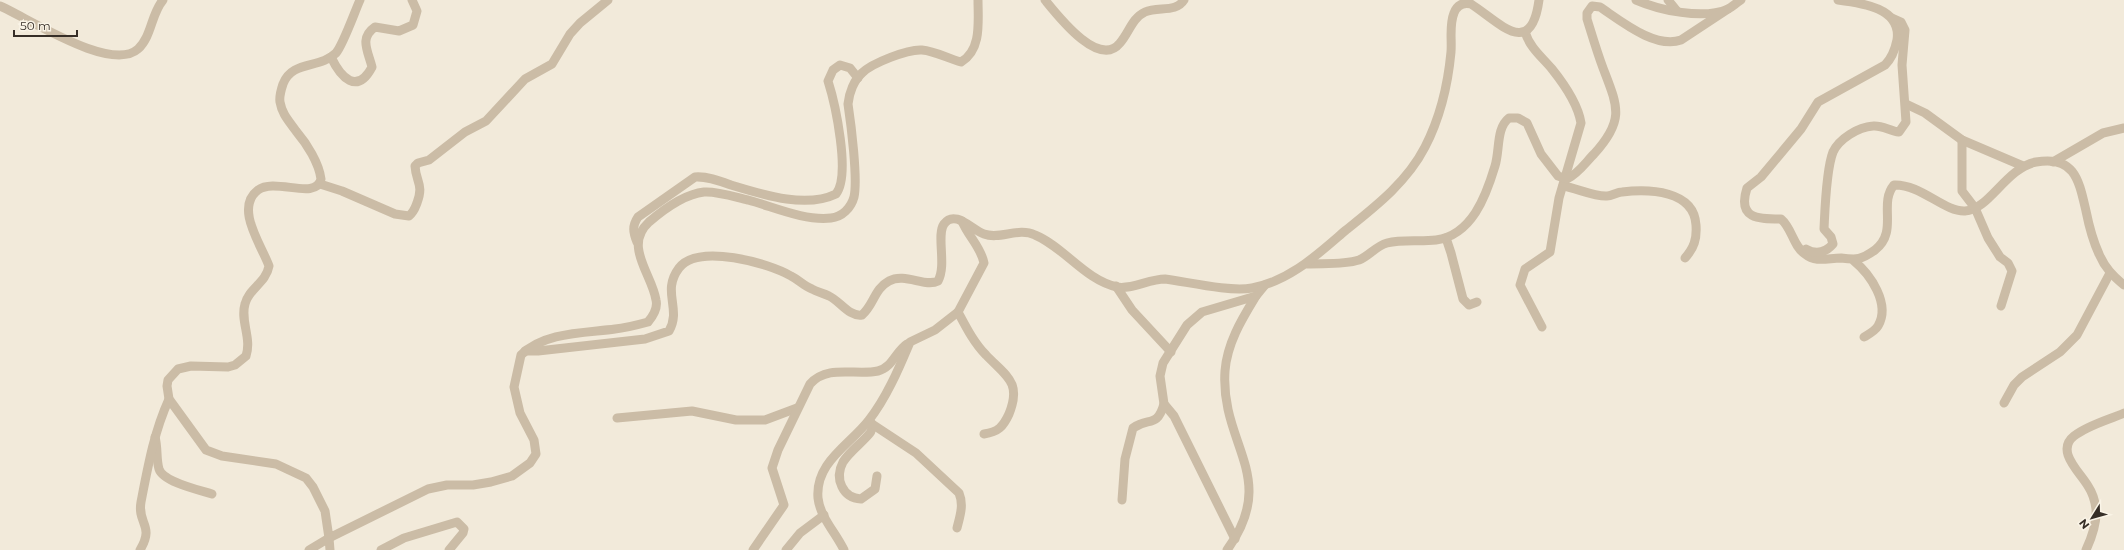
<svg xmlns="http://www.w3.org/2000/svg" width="2124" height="550" font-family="Montserrat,sans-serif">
<rect width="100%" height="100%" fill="#f2eada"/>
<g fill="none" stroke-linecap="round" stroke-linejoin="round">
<g stroke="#cbbca6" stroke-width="9">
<path d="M360 0C355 11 343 45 336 53 320 69 292 60 283 84 281 90 279 96 280 102 282 114 289 121 296 131 307 144 319 163 321 179 316 201 275 177 258 190 234 208 262 246 269 266 266 283 249 288 245 304 240 321 252 338 246 356L235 365 228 367 191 366 178 369 168 380 167 386 169 399 206 450 222 456 276 464 306 478 313 487 325 511 329 538 428 489 447 485H473L491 482 512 476 530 463 536 454 534 440 520 413 514 387 521 355C544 332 585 333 615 329 626 328 637 325 648 322 653 316 658 308 656 300 652 274 623 246 649 222 663 210 685 194 704 192 717 191 735 197 748 200 774 207 804 221 831 218 842 217 851 208 854 197 858 179 851 124 848 104 849 93 854 80 862 73 872 63 908 49 922 50 935 51 949 59 961 62 982 50 978 21 978 0"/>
<path d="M1045 0C1058 16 1099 69 1120 43 1129 33 1132 18 1145 12 1158 6 1176 13 1184 0"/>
<path d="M1636 0C1659 10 1703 20 1728 9 1732 7 1736 3 1741 0"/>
<polyline points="1668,0 1677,11"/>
<path d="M1838 0C1862 3 1902 8 1897 40 1895 50 1892 58 1885 65L1818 102 1801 129 1761 177 1747 188C1737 219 1758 219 1781 219 1792 228 1793 246 1805 254 1816 263 1828 258 1841 258 1857 260 1861 260 1875 250 1899 231 1878 204 1894 185 1921 184 1944 212 1965 211 1989 210 2006 168 2036 162 2075 155 2079 181 2086 211 2089 226 2093 241 2099 254 2105 268 2113 276 2124 285"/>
<path d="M0 6C28 18 111 73 138 49 152 36 151 14 163 0"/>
<path d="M1525 32C1530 48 1542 57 1552 69 1564 84 1578 104 1581 123L1559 198 1550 252 1525 269 1520 285 1542 327"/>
<path d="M331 57C341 78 357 95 372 67 368 51 359 38 375 27L399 31 413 25 417 11 412 0"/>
<polyline points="1906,104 1925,113 1962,140 2023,166"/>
<polyline points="1962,140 1962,191 1975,208 1988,238 2000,257 2008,263 2012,271 2001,306"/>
<polyline points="2053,162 2103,133 2124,128"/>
<path d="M320 184 342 191 395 214 409 216C414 212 415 208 417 203 424 184 416 183 415 166L418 163 429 160 465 132 486 121 525 79 552 64 570 34 580 23 608 0"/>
<path d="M1563 186C1576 188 1595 197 1607 196 1612 196 1617 192 1622 192 1649 189 1694 190 1696 225 1697 239 1694 248 1685 258"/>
<polyline points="1446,238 1451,253 1463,299 1469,305 1477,302"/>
<path d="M637 242C633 232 632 226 638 217L695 177C707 176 720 181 731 185 761 194 805 209 836 194 851 175 835 103 828 81L833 70 840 65 850 68 858 78"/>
<path d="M1806 249C1816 255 1825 253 1833 244L1831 237 1824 229C1825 209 1826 170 1833 152 1839 139 1858 127 1873 126 1882 125 1890 131 1899 132L1906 122 1902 65 1905 30 1901 22 1892 18"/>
<path d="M1854 261C1870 274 1891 304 1878 326 1875 331 1869 334 1864 337"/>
<path d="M1307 264C1323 263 1343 265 1359 260 1369 256 1376 246 1387 243 1403 239 1420 242 1436 240 1472 235 1486 196 1495 166 1500 150 1496 128 1509 118H1518L1527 123 1541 154 1558 176 1567 179C1578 174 1586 162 1594 154 1625 120 1618 107 1603 68 1597 52 1592 35 1587 19V13L1592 6 1600 7C1621 21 1655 49 1681 40L1728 9"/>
<polyline points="1116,286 1132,310 1171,352"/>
<path d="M958 312C966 327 974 343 986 355 1006 376 1022 382 1009 414 1003 427 998 432 984 434"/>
<path d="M525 351H538L645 339 669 331C682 308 661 292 679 268 698 243 769 263 791 276 799 280 804 286 812 289 817 292 823 293 829 296 840 301 849 317 862 315 874 305 874 289 889 281 905 272 925 288 938 281 947 265 936 235 944 224 955 209 972 230 984 234 1000 240 1018 227 1035 235 1064 247 1085 280 1117 287 1131 290 1149 279 1165 279 1188 282 1229 292 1252 288 1290 281 1318 254 1346 230 1376 206 1407 182 1425 147 1440 118 1448 84 1451 52 1452 39 1449 25 1454 13 1457 5 1463 2 1471 4 1499 22 1531 60 1539 0"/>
<polyline points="2004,403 2014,385 2022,377 2060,352 2077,335 2110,273"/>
<polyline points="617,418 692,411 736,420 765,420 797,408"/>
<path d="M869 421 872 424C872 427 872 431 870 433 862 443 850 451 843 462 834 479 843 498 861 499L875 489 877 476"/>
<path d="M872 424 916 453 959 493C964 505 960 516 957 528"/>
<path d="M155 437C158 448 156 459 159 469 163 482 199 490 212 494"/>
<path d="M1122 500 1125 459 1133 428C1149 417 1157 428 1164 404"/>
<polyline points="1235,539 1174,416 1164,404 1160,376 1163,363 1187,325 1202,312 1256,296 1265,285"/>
<path d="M140 550C155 525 137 524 141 502 148 466 154 432 169 399"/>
<polyline points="309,550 329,538 330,550"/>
<polyline points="381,550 404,538 457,522 464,529 463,533 449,550"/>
<path d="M753 550 784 505 772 468 778 450 810 384C828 364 856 376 878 371 892 368 896 351 907 344"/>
<polyline points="786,550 800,533 824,515"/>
<path d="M844 550C836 533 820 517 818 498 815 462 850 445 869 420 887 397 899 368 910 342L935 330 958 312 984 263C981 247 968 236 962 221"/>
<path d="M1227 550C1280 477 1220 445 1225 371 1227 343 1242 319 1256 296"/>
<path d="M2086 550C2092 537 2097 523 2096 509 2095 501 2092 492 2088 486 2080 472 2055 451 2074 436 2088 425 2108 420 2124 413"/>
</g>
</g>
<g transform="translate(2092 518) rotate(233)" stroke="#faf4e7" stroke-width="3" paint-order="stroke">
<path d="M0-3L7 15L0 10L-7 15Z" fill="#362e27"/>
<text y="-6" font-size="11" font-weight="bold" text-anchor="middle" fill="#362e27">N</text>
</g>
<path d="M14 30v6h63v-6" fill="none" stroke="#362e27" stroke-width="2"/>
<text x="20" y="30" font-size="12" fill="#362e27" stroke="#faf4e7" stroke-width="3" paint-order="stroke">50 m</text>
</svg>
